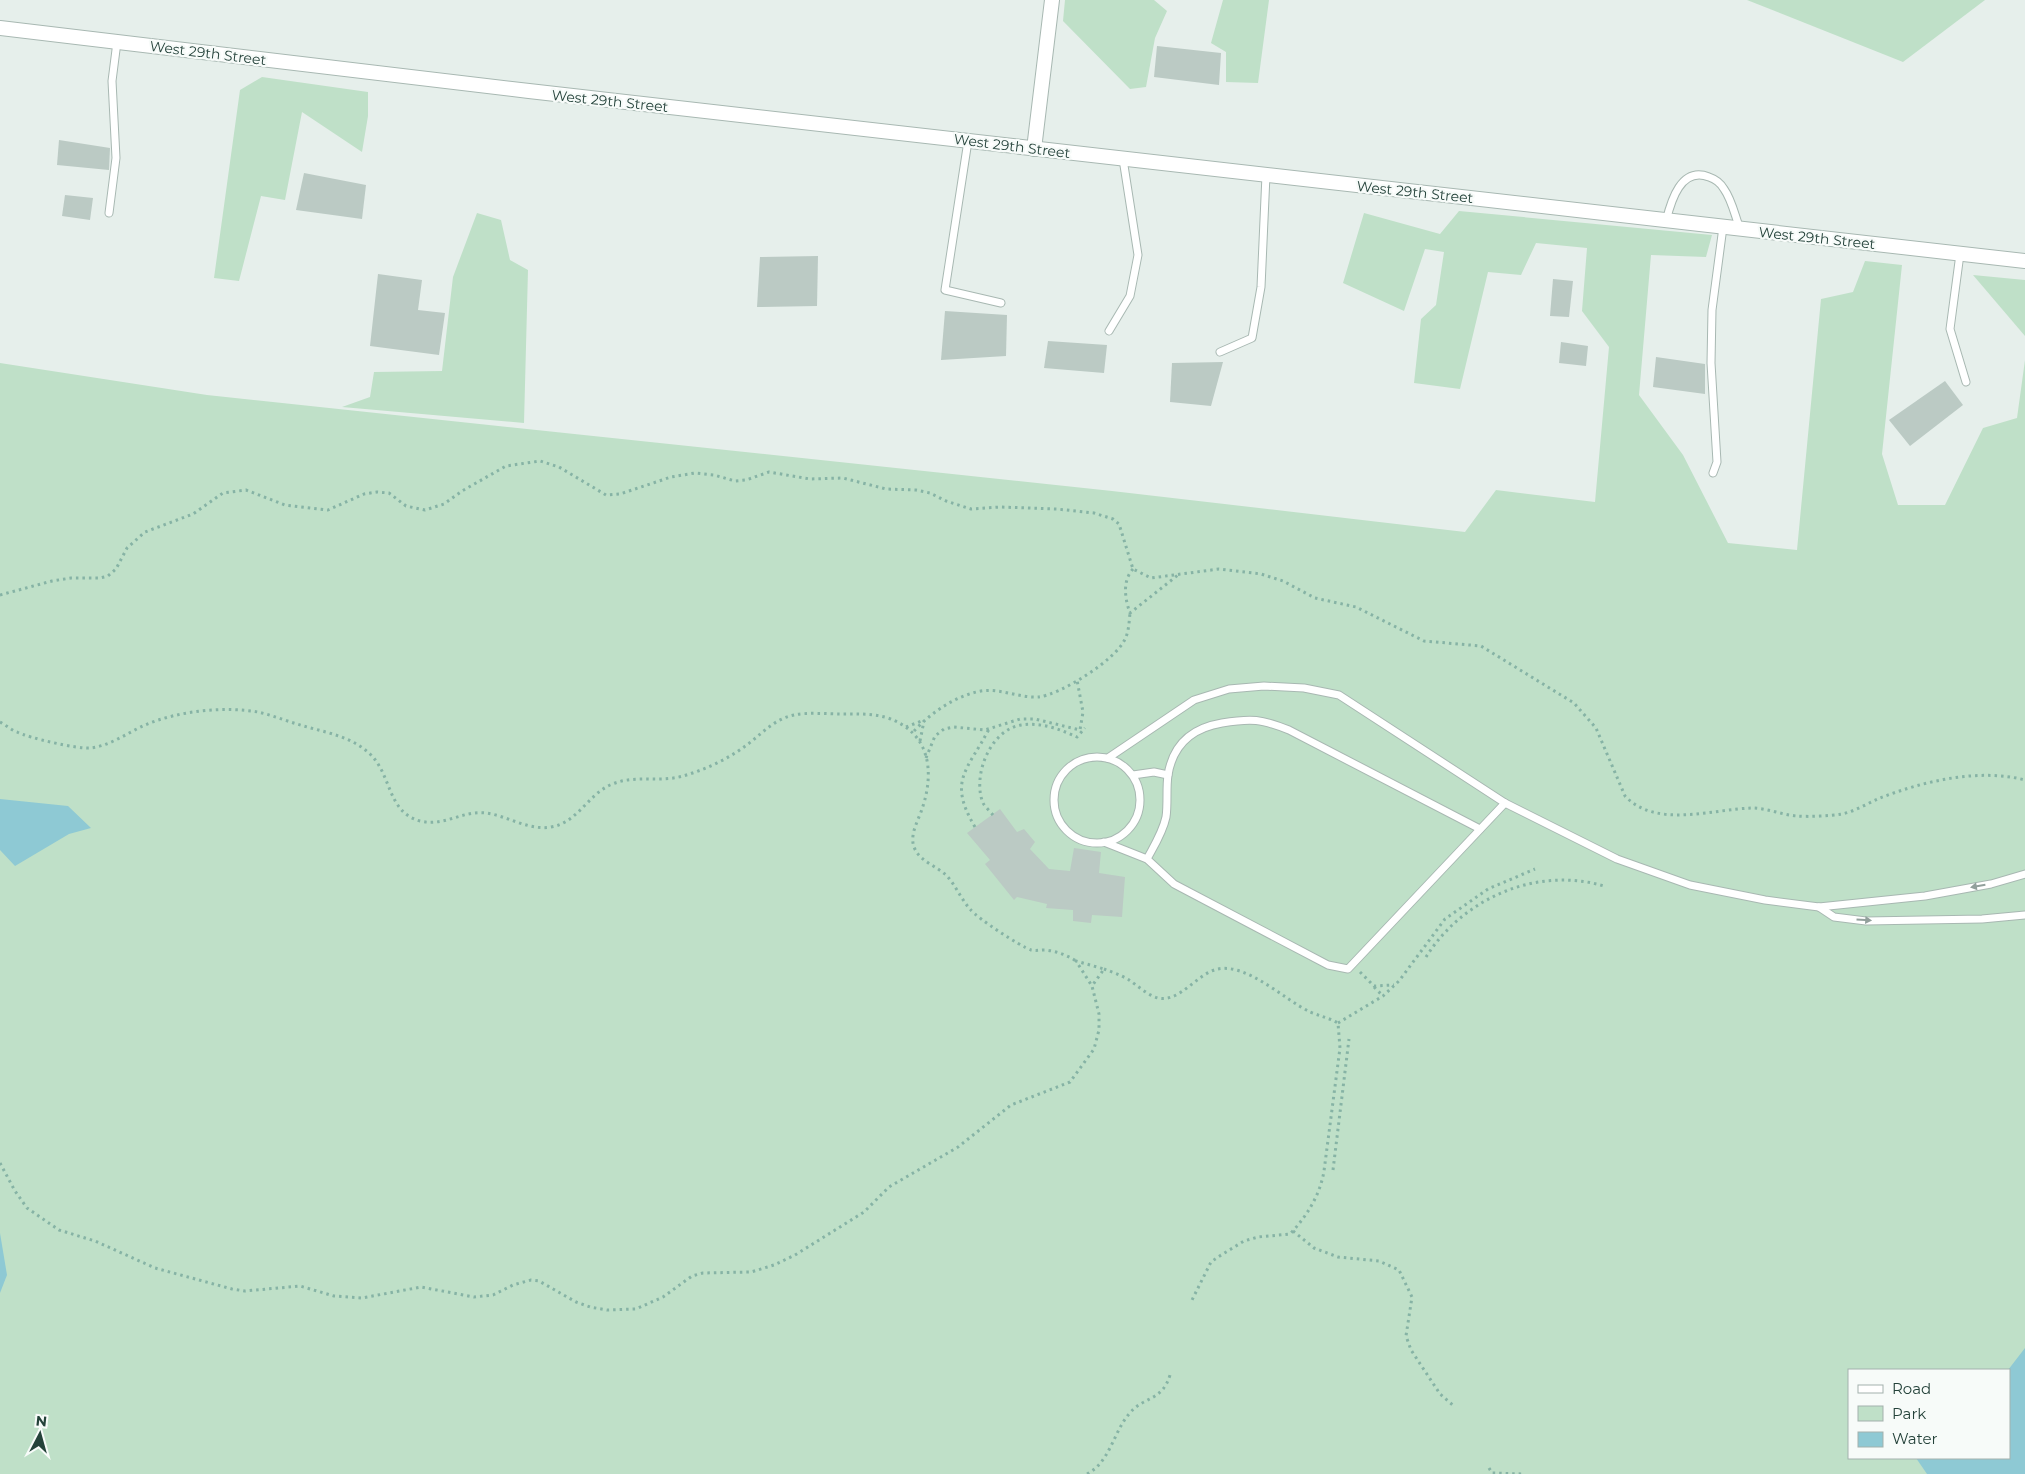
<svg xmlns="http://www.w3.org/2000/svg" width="2025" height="1474" font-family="Montserrat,sans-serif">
<rect width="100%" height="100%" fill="#e6efeb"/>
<g fill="#bfe0c8" fill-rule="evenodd">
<polygon points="1065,0 1154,0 1167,11 1155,38 1146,87 1130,89 1063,21"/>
<polygon points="1223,0 1269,0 1258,83 1226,82 1226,52 1211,43"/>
<polygon points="1747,0 1985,0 1903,62"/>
<polygon points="262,77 368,92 368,116 362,152 302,112 285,200 261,196 239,281 214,278 240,90"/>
<path d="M1459 211 1712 235 1706 257 1651 255 1639 395 1683 455 1728 543 1797 550 1821 299 1853 292 1865 261 1902 265 1882 454 1898 505H1945L1983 428 2017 418 2025 360V1474H0V363L207 395 1112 491 1465 532 1496 490 1595 502 1609 347 1582 311 1587 248 1536 243 1521 275 1488 272 1460 389 1414 383 1421 319 1436 305 1444 252 1425 249 1404 311 1343 283 1364 213 1440 234ZM1849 1370H2009V1458H1849Z"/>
<polygon points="477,213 501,220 510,260 528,270 524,423 342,407 370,397 374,372 442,371 453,277"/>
<polygon points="1973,275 2025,280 2025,336"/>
</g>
<g fill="#8ec9d4">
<polygon points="0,799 68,806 91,828 69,834 15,866 0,850"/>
<polygon points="0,1233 7,1275 0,1293"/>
<polygon points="2025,1348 2025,1474 1927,1474 1916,1458 2009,1458 2008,1370"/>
</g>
<g fill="#bbcac4">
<polygon points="1157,46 1221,53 1219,85 1154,77"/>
<polygon points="59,140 110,148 109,170 57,165"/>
<polygon points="304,173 366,185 362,219 296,210"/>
<polygon points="65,195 93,198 90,220 62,216"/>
<polygon points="818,256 817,306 757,307 760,257"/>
<polygon points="378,274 422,280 418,310 445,313 439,355 370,346"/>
<polygon points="1553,279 1573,281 1569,317 1550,316"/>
<polygon points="945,311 1007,315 1006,356 941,360"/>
<polygon points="1048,341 1107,345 1104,373 1044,368"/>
<polygon points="1561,342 1588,346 1586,366 1559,363"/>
<polygon points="1656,357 1705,364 1705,394 1653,387"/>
<polygon points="1223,362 1211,406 1170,402 1172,363"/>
<polygon points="1945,381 1963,405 1910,446 1889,420"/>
<polygon points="1000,809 1017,832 1024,829 1035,842 1030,849 1049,869 1070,871 1074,848 1101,852 1099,873 1125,877 1122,917 1092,915 1091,923 1073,921 1073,910 1046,908 1047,904 1017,897 1014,900 985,864 990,860 967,833"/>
</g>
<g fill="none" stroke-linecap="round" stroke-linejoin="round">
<g stroke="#a8b8b2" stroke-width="9">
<g id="service">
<polyline points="968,141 945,290 1001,303"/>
<polyline points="109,213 116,158 112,81 117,42"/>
<path d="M1666 221C1671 201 1681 166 1709 177 1715 179 1720 182 1724 189 1732 200 1735 216 1740 229"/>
<polyline points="1960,254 1950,329 1966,382"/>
<polyline points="1109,331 1130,296 1138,255 1123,159"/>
<polyline points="1220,352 1252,338 1261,287 1266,175"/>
<polyline points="1713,473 1717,462 1711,363 1712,310 1723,227"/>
<circle cx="1097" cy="800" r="43"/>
<polyline points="1108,758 1194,700 1229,689 1264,686 1304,688 1339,695 1505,803 1617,859 1690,885 1765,900 1819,907 1925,896 1991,884 2025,874"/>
<polyline points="1133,775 1154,772 1168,775"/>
<polyline points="1104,842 1147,859 1174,884 1328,965 1348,969 1505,803"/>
<path d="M1147 859C1154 846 1163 832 1166 817 1168 803 1166 788 1168 775 1173 744 1192 728 1222 723 1252 718 1261 719 1289 730L1480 829"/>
<polyline points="1819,907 1834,917 1866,921 1982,919 2025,915"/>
</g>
</g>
<g stroke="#a8b8b2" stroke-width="16">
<g id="minor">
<polyline points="0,28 529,91 2025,261"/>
<polyline points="1034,149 1052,0"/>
</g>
</g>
<g stroke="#86b3a5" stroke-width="3" stroke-dasharray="2.5 4" stroke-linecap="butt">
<path d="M1133 569C1122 581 1125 599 1130 613L1178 575"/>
<path d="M0 595 52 581 71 578H100L108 576 116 569 127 548 145 532 193 514 223 493 246 490 285 505 328 510 364 494 377 492 389 493 406 506 425 510 444 504 462 491 506 466 540 461 559 467 606 495 620 494 671 477 695 473 714 475 735 481 746 480 769 472 810 479 843 478 886 489 916 490 930 493 946 501 971 509 1000 507 1057 509 1094 513 1113 519 1119 524 1133 569 1151 578 1219 569 1261 574 1283 581 1315 598 1356 607 1424 641 1481 646 1574 703 1596 728 1625 796C1656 829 1713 809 1752 808 1767 808 1782 815 1797 816 1810 817 1829 816 1842 814 1856 811 1868 803 1880 798 1924 781 1979 768 2025 780"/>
<path d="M0 722C6 725 11 730 17 732 29 738 77 749 90 748 110 746 127 733 145 725 178 711 223 706 258 712 271 715 284 720 297 724 322 732 350 735 370 754 392 775 387 812 420 821 444 827 463 810 486 813 508 816 529 831 551 827 577 823 588 795 610 785 634 774 659 783 683 776 704 770 726 760 744 747 760 736 773 719 794 715 808 712 827 714 841 714 857 714 872 713 888 718 928 732 935 768 923 806 919 820 907 837 916 851 922 862 938 867 947 876 956 886 961 899 970 909 978 919 1020 946 1031 950 1037 951 1039 950 1045 950 1056 951 1067 955 1076 961"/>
<polyline points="906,727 924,720"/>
<path d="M914 731C932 712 955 696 981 691 1000 688 1019 698 1038 697 1060 695 1116 660 1125 639 1129 631 1129 622 1130 613"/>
<polyline points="920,741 924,721"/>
<polyline points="926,758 935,736 944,729 954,727 985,730 1020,719 1035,719 1080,730 1083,712 1077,680"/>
<path d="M993 815C990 811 985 807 983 803 972 776 990 730 1021 725 1040 722 1060 729 1077 737L1085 728"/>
<path d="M975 827C947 780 968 770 989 729"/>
<path d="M1426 957C1463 898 1537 866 1604 886"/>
<path d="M1104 969C1112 972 1121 975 1129 980 1137 985 1147 995 1158 998 1180 1003 1197 973 1218 969 1247 963 1285 1000 1310 1012 1320 1016 1329 1018 1338 1023L1340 1048 1324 1171C1320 1195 1307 1216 1290 1234L1258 1237 1244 1241 1218 1257 1211 1262 1192 1300"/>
<polyline points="1360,972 1374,986 1394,985"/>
<polyline points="1374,987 1383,996"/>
<polyline points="1338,1023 1383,996 1399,981 1445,919 1488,889 1535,869"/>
<polyline points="0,1163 15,1191 27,1208 59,1230 95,1241 155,1268 232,1289 245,1291 300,1286 334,1296 362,1298 421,1287 474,1297 493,1295 513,1285 531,1280 539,1281 576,1302 590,1307 607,1310 636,1309 663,1297 692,1276 703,1273 751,1272 774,1265 795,1255 864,1212 889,1187 958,1147 1011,1105 1070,1082 1094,1049 1099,1030 1099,1014 1092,986 1104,969 1076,961 1092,986"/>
<polyline points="1333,1170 1349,1039"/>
<polyline points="1293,1231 1314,1248 1338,1257 1379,1261 1399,1270 1412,1297 1406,1336 1411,1350 1440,1394 1455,1407"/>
<polyline points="1489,1468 1492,1473 1524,1474"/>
<path d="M1087 1474C1110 1462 1113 1433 1129 1414 1143 1396 1162 1402 1170 1375"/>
</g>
<use href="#service" stroke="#fff" stroke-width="7"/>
<use href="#minor" stroke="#fff" stroke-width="14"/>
</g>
<defs><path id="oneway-solid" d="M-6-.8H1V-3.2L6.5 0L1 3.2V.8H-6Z" transform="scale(1.25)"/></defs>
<g fill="#92a09c">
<use href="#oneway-solid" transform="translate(1978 886) rotate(170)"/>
<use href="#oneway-solid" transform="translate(1864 920) rotate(4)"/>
</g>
<g text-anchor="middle" stroke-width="4.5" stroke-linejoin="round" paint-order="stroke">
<g font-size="14" fill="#24423a" stroke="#f7fbf9">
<text transform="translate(208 53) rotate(7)" y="5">West 29th Street</text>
<text transform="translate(610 101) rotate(6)" y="5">West 29th Street</text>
<text transform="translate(1012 146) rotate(7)" y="5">West 29th Street</text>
<text transform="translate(1415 192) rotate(6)" y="5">West 29th Street</text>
<text transform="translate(1817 238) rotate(6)" y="5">West 29th Street</text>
</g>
</g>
<rect x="1848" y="1369" width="162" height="90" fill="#f7fbf9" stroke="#a3b1ad"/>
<rect x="1858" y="1385" width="25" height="8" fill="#ffffff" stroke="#a3b1ad"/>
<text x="1892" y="1394" font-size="15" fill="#24423a">Road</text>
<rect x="1858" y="1406" width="25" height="15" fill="#bfe0c8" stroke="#a3b1ad"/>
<text x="1892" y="1419" font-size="15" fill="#24423a">Park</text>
<rect x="1858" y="1432" width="25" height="15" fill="#8ec9d4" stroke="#a3b1ad"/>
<text x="1892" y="1444" font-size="15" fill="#24423a">Water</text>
<g transform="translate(40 1434) rotate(6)" stroke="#f7fbf9" stroke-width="4" paint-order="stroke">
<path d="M0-4L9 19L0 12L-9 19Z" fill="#24423a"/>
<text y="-8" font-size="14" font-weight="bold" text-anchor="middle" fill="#24423a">N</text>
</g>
</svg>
